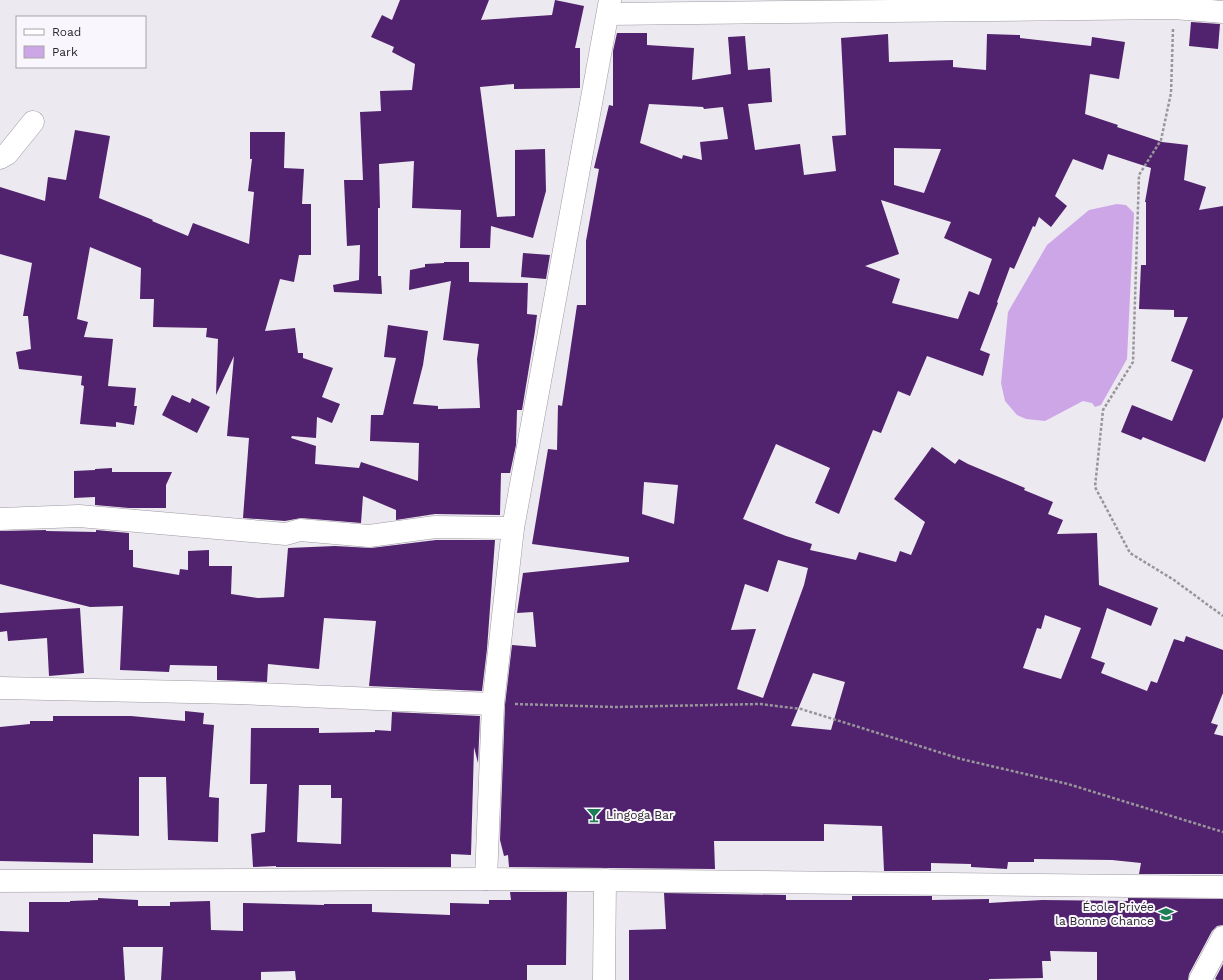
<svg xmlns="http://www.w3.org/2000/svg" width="1223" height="980" font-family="'Work Sans',sans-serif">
<rect width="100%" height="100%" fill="#ede9f0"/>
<polygon fill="#cca6e7" points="1117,204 1126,205 1134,213 1127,359 1101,405 1095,407 1092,403 1083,401 1045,421 1026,419 1017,415 1005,401 1001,383 1008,312 1047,245 1089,210"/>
<g fill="#51226d" fill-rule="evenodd">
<polygon points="400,0 489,0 481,20 552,15 555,0 584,6 575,48 580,48 580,88 514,89 514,84 480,87 497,217 515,216 515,150 545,149 546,191 533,238 491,226 490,248 460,248 461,210 412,208 414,161 379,164 380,208 378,208 378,276 381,276 382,294 334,292 333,285 359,280 360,245 347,246 344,180 363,180 360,112 381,111 380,91 412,90 415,64 392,52 394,47 371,37 382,15 392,20"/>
<polygon points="1191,22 1220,24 1218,49 1189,46"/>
<path d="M617 33H647V45L694 48 692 80 731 74 728 37 745 36 748 70 770 68 772 102 748 104 755 150 800 144 804 175 836 171 832 136 846 135 841 38 888 34 889 62 953 60V67L986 70 987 34 1020 35V38L1091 46 1092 37 1125 42 1119 79 1090 74 1085 114 1118 125 1117 127 1162 142 1188 145 1184 180 1206 187 1199 210 1223 206V417L1205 462 1143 437 1141 440 1121 432 1132 405 1172 421 1193 370 1171 361 1188 317H1174V310L1139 309 1141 265H1146V202H1145L1151 168 1108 154 1103 170 1073 159 1055 196 1067 206 1051 227 1039 217 1035 227 1033 226 1014 269 1010 267 997 302 998 303 980 350 990 354 983 376 927 356 910 396 898 391 881 433 873 430 839 514 815 503 830 468 776 444 743 519 786 536 812 544 810 550 856 560 859 552 896 562 900 551 911 555 925 522 894 499 932 447 955 464 959 459 968 464 1025 488 1024 490 1053 502 1048 514 1063 520 1057 534 1097 533 1099 585 1158 608 1151 626 1107 608 1091 658 1105 663 1101 673 1147 691 1151 681 1157 683 1174 639 1184 642 1186 636 1223 650V693L1211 723 1218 725 1214 734 1223 736V874H1139L1141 863 1112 860 1034 859V862H1008L1007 869 971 867V864L931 863V871H884L882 826 824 824V841H714L715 869 509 867 508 855 504 856 500 840 505 705 512 645 536 647 533 612 517 613 523 573 629 562V557L532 544 548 449 557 450 558 405 562 406 577 305H586V241L599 169 594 168 609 105 613 106V51ZM649 104 703 107 704 109 723 107 728 139 700 142 702 160 683 155 682 159 640 143ZM894 148 941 149 924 193 894 185ZM881 200 951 222 944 238 992 259 979 295 969 291 958 319 892 303 900 279 865 266 899 254ZM644 482 678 485 674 524 642 514ZM778 560 808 568 804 585 763 698 737 689 756 629 731 630 745 584 768 592ZM1045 615 1081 628 1061 679 1023 668 1037 628 1041 629ZM813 673 845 682 831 730 791 726Z"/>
<polygon points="75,130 110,136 99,198 153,220 152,221 188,236 193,223 249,244 254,192 248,191 252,159 250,159 250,132 285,132 284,168 304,169 302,204 311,204 311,255 299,255 294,282 280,279 265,331 295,328 298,353 303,353 303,358 333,368 322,397 340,404 332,423 317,417 316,438 292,436 291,438 316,446 315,464 359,468 361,462 418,481 419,443 370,441 371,415 383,415 396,358 384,357 388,325 428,331 423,365 413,404 438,406 438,409 480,408 477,359 479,344 443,340 451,281 409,290 410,270 425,267 425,264 444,263 444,262 469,262 469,282 528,283 527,314 537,315 535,331 522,410 517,410 516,445 510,473 501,473 500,515 435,514 396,520 396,510 363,496 361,523 301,518 285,521 243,518 249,438 227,436 234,356 216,395 218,339 206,337 207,328 153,327 154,299 140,299 141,268 90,247 77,319 88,322 84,337 113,339 108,386 136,388 134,406 137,406 134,425 116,422 116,427 80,424 84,386 81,385 82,376 19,369 16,352 31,349 28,316 23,316 32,263 0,254 0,187 45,201 48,177 66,180"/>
<polygon points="523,253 550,255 546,279 521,277"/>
<polygon points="172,395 190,403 192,398 210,407 197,433 162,415"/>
<polygon points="112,468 112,472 172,472 166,485 166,508 129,508 95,505 95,497 74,498 74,471 95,470 95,469"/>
<polygon points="46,530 46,531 96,532 96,530 129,533 129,550 133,550 133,567 179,575 180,569 188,570 188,551 209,550 209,566 232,566 231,594 258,598 284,597 288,548 335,546 371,548 436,540 495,540 487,649 482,691 369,686 376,621 324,618 319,669 268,664 267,682 217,680 217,666 170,665 169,672 120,670 123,606 90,607 0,584 0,531"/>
<polygon points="80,608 84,673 49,676 47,638 8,641 7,631 0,632 0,613"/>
<polygon points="185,711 204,713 203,724 214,725 209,797 219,798 218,842 168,840 166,777 139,777 139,836 93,834 93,863 0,861 0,727 30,724 30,721 53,721 53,716 131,716 185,721"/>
<path d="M392 712 480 716 478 763 474 747 471 855 451 854V867H276V866L253 867 251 834 265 832 267 784H250L251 728H319V733L375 732V730L391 731ZM299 785H331V798H342L341 844 297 842Z"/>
<polygon points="510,892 567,892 566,965 527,965 527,980 296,980 295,971 261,972 261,980 161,980 163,947 123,947 125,980 0,980 0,931 29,932 29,902 70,902 70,901 98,900 98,898 138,900 138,906 170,906 170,902 210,901 211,930 243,931 243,903 324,905 324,904 372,904 372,912 450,915 450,903 489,904 489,900 511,900"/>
<polygon points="664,893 786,895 786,900 852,900 852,896 932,896 932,900 989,899 989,903 1042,900 1128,901 1128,898 1223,899 1223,925 1217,926 1212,931 1189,974 1188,980 1097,980 1097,952 1050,951 1051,961 1042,961 1043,978 989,979 989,980 629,980 629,930 666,929"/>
<polygon points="1223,964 1223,980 1217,980 1215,979"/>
</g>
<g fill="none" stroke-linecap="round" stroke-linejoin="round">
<g stroke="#9d99a0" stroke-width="23">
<g id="minor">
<polyline points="608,14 1174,8 1223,12"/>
<polyline points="0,158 7,154 33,122"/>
<polyline points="0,519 79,516 286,534 300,530 369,536 435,527 513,528"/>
<polyline points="0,688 237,693 493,704"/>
<polyline points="486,879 493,704 513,528 610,0"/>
<polyline points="0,881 486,879 1223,887"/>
<polyline points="604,980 605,880"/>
<polyline points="1200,980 1223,937"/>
</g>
</g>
<g stroke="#99969b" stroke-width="2.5" stroke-dasharray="3 2" stroke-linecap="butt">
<polyline points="1173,29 1171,93 1161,140 1139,175 1133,362 1103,410 1095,487 1130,553 1174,580 1223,616"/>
<polyline points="515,704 615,707 760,704 801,709 961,759 1068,784 1223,832"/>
</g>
<use href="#minor" stroke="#fff" stroke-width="22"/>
</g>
<defs>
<g id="bar-bare" transform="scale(1.2)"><path d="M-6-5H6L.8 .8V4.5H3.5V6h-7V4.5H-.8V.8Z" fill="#1d7e56" stroke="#faf6fd" stroke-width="2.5" paint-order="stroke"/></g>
<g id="school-bare" transform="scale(1.2)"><path d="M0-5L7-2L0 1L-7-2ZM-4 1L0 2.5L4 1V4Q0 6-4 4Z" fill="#1d7e56" stroke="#faf6fd" stroke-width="2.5" paint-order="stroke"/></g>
</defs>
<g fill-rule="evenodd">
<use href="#bar-bare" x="594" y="815"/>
<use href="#school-bare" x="1166" y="914"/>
</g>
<g text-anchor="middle" stroke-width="4" stroke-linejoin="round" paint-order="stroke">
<g font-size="12" fill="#2a282b" stroke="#faf6fd" text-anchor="start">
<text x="606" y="819">Lingoga Bar</text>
<text x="1154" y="911" text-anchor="end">École Privée<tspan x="1154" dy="14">la Bonne Chance</tspan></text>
</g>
</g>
<rect x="16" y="16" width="130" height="52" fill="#faf6fd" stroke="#a7a4a9"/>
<rect x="24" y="29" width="20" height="6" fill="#ffffff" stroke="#a7a4a9"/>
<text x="52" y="36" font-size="12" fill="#2a282b">Road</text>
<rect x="24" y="46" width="20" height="12" fill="#cca6e7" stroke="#a7a4a9"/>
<text x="52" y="56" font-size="12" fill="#2a282b">Park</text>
</svg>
